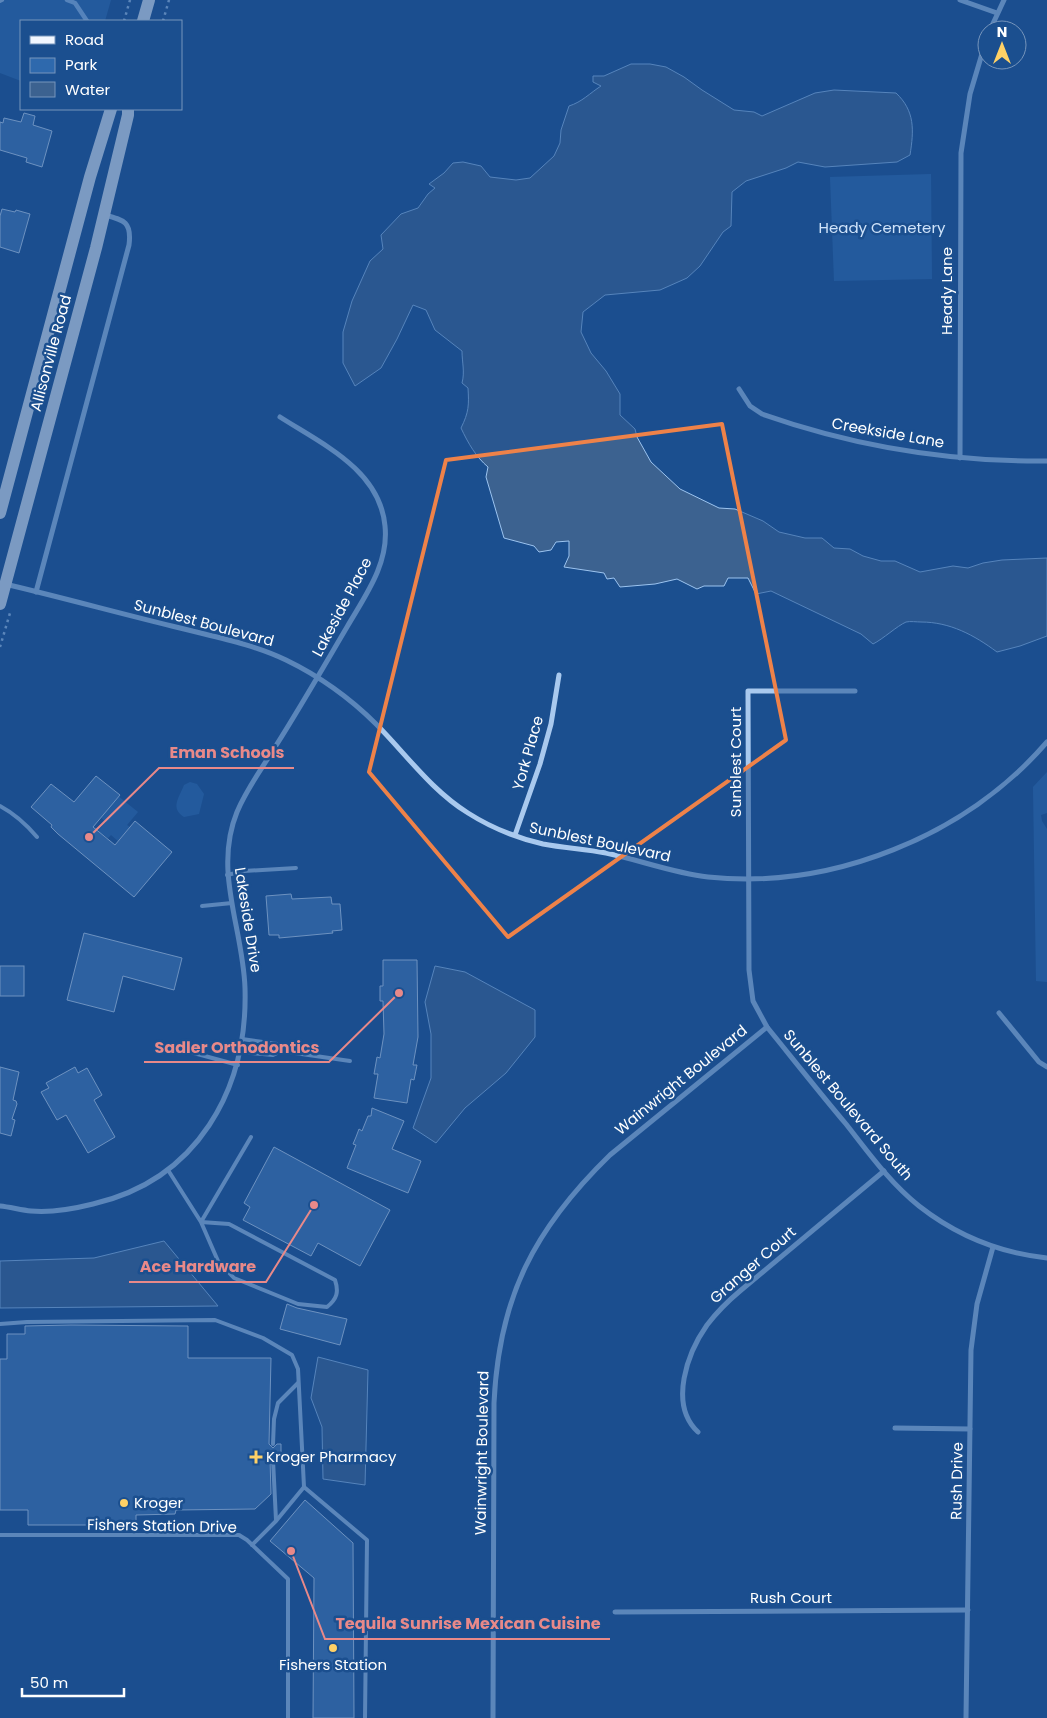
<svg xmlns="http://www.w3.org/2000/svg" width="1047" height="1718" font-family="Poppins,sans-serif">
<rect width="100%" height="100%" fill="#1b4f8f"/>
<g fill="#2e69ad">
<polygon points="0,0 111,0 105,21 21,21 21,81 0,73"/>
<polygon points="931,174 932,279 834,281 830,177"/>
<polygon points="1047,772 1047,813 1041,815 1042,821 1047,829 1047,982 1036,981 1033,787"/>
<path d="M190 782 197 784 204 794 199 814 184 817C170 808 179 798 184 785Z"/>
<polygon points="118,796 138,812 127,825 130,827 118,841 111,835 108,838 98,831 106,822 99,816"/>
</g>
<g fill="#3c6290" stroke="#9cc4f0">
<path d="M631 64H650L666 67 684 77 702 90 734 110 754 112 762 116 815 93 834 90 896 93C915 111 914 130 910 155L897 162 825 167 798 162 786 168 746 181 732 192 731 226 723 232 700 266 687 278 660 290 605 295 583 312 581 332 591 353 606 371 620 394V415L635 429 637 437 651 462 680 489 719 508 735 509 763 521 779 532 805 538H822L834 548 850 549 863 556 881 561H895L920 572 953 566 968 568 983 563 1002 560 1047 558V636L1020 646 997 652C974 635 950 622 921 622 917 622 910 621 906 622 897 626 883 639 873 644L861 634 771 591 756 594 748 578H728L724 586H704L697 589 677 579 655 584 620 587 614 578 607 579 604 573 564 567 569 556V541L556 542 551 550 539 552 534 546 504 538 486 477 488 467C476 457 468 443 461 428 469 412 469 405 468 388L462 383C465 372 462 362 462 351L435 330 426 310 413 305 397 339 381 368 355 386 343 363V332L352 301 370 261 383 249 381 235 401 214 418 208 428 194 435 188 429 184 444 173 453 163 463 162 481 166 490 177 516 180 530 178 554 156 560 143 561 130 569 106C582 102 590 93 601 86L593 82V76H604Z"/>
<polygon points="435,966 465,972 535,1010 535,1037 506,1073 465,1108 436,1143 413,1128 431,1078 431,1034 425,1002"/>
<polygon points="164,1241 218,1306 0,1308 0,1261 94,1258"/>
<polygon points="318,1357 368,1370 365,1485 323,1479 322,1427 311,1398"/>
</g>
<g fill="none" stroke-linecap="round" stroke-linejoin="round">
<polyline stroke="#9cc4f0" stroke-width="4.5" points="67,0 75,3 87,21"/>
</g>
<g fill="#4478b7" stroke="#cfe3fa">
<polygon points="24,113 35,116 33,125 52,131 42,167 26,162 27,158 0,150 0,122 3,123 4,118 21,122"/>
<polygon points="2,209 15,212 16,210 30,214 19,253 0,247 0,216"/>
<polygon points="96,776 120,795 93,827 115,845 135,821 172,852 134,897 58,834 51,827 52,825 31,807 51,784 74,802"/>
<polygon points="291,894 292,899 331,897 332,904 340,904 342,930 332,931 333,933 301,936 279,938 279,935 269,935 266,896"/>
<polygon points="84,933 182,958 174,990 123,976 114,1012 67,1000"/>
<polygon points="383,960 417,960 418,1037 413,1065 417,1065 414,1080 411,1079 407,1103 374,1098 378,1074 374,1074 377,1057 380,1058 384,1034 383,1001 380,1001 380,986 383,986"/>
<rect x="0" y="966" width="24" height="30"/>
<polygon points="0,1067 19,1072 13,1100 16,1101 17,1104 12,1119 15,1120 11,1136 0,1133"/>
<polygon points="75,1067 78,1073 87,1068 102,1095 94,1100 115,1137 88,1153 66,1115 57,1120 41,1092 49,1088 46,1083"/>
<polygon points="372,1108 404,1121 392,1149 421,1161 408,1193 347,1168 356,1145 353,1144 356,1137 359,1129 362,1131 368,1116 371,1116"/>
<polygon points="274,1147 390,1210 360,1266 318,1243 311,1256 243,1220 250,1207 244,1203"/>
<polygon points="287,1304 297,1308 347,1319 340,1345 280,1329"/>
<polygon points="71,1325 188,1326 188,1358 271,1358 269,1444 273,1448 277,1444 281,1444 281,1460 277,1460 273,1456 270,1459 271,1494 255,1509 176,1510 175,1514 136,1515 136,1525 28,1525 28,1510 0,1510 0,1359 7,1359 7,1334 25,1334 25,1326"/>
<polygon points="305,1500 353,1543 354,1718 313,1718 314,1578 270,1541"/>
</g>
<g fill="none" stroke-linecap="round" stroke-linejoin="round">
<g stroke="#a9c9ee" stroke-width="2.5" stroke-dasharray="2.5 4" stroke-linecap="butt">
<polyline points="124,21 130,0"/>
<polyline points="163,21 169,0"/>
<polyline points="0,647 10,613"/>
</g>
<g stroke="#a9c9ee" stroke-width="4">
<polyline points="0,1 2,0"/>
<path d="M0 806C15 814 26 824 37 837"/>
<polyline points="227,875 244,871 296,868"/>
<polyline points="202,906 232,903"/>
<polyline points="281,1051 350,1061"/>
<polyline points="190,1052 238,1065"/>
<polyline points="241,1052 273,1055 281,1051 277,1044 242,1039"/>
<path d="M168 1170 201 1222 218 1261 234 1278 298 1304 327 1307C337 1299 339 1292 335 1280L229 1224 201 1222 251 1137"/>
<polyline points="0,1324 27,1322 215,1320 263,1338 292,1355 298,1369 304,1487"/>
<polyline points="273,1444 274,1419 278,1403 298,1383"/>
<polyline points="273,1460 276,1520"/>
<polyline points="0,1535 239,1535 247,1540 288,1579 288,1718"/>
<polyline points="252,1545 276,1521 304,1487 367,1540 365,1718"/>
</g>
<g stroke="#a9c9ee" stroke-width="5">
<polyline points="960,0 997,13"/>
<polyline points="990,30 1004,0"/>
<path d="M739 389 750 406 762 414C856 447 948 462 1047 461"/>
<polyline points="960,458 961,153 970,94 987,37"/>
<path d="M5 584C64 598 122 614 180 628 215 637 253 644 286 660 319 676 350 698 376 724 406 754 431 790 468 813 490 827 517 838 543 844 564 848 585 849 606 853 640 860 673 873 708 877 832 890 966 836 1047 742"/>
<path d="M36 592 129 245C132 222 124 220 105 215"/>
<path d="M855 691H748L749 970 753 1001 767 1027C793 1059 819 1092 846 1124 868 1152 890 1183 919 1206 956 1235 1000 1253 1047 1258"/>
<polyline points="515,835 540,764 551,724 559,675"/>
<polyline points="999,1013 1039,1062 1047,1067"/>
<path d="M0 1206C10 1207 21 1210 31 1211 52 1213 73 1209 93 1204 197 1180 248 1090 245 988 243 928 213 871 237 812 247 788 263 767 277 744 301 706 324 666 347 627 365 596 389 564 385 526 380 470 322 444 280 417"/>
<polyline points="895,1428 970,1429"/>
<path d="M698 1432C668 1404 688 1352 707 1325 717 1312 728 1301 740 1291L884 1171"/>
<polyline points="615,1612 968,1610"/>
<path d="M493 1718 494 1403C499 1297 534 1229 610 1155L767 1027"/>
<polyline points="966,1718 971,1350 977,1304 993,1247"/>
</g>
<g stroke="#f0f6ff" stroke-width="12">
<polyline points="143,21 149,0"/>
<polyline points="0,513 90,177 111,109"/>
<polyline points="0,604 96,248 128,115 128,109"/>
</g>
</g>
<path d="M0 0H1047V1718H0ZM722 424 786 740 508 937 369 772 446 460Z" fill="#1b4f8f" fill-opacity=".55" fill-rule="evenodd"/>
<path fill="none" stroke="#ee8249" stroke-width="4" stroke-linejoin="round" d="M722 424 786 740 508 937 369 772 446 460Z"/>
<g fill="#ffd166" stroke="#1b4f8f" stroke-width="2">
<path d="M253.5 1449.5h5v5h5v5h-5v5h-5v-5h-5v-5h5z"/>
<circle cx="124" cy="1503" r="5"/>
<circle cx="333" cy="1648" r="5"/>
</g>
<g text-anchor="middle" stroke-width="5" stroke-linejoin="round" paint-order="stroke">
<g font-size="15" fill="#cfe3fa" stroke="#1b4f8f">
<text x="882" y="233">Heady Cemetery</text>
</g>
<g font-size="15" fill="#fff" stroke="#1b4f8f">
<text transform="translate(947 291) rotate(-90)" y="5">Heady Lane</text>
<text transform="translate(51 353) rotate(-75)" y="5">Allisonville Road</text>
<text transform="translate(888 433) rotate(10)" y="5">Creekside Lane</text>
<text transform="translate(342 607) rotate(-62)" y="5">Lakeside Place</text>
<text transform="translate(204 623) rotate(15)" y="5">Sunblest Boulevard</text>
<text transform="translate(528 753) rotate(-74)" y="5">York Place</text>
<text transform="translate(736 762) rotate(-90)" y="5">Sunblest Court</text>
<text transform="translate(600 842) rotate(12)" y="5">Sunblest Boulevard</text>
<text transform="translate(248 920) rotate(81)" y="5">Lakeside Drive</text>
<text transform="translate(681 1080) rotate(-39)" y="5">Wainwright Boulevard</text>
<text transform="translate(848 1105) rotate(50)" y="5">Sunblest Boulevard South</text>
<text transform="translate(753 1265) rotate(-41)" y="5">Granger Court</text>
<text transform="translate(482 1453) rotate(-89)" y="5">Wainwright Boulevard</text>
<text transform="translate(957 1481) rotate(-89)" y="5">Rush Drive</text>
<text transform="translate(162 1526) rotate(1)" y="5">Fishers Station Drive</text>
<text x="791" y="1603">Rush Court</text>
</g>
<g font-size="15" fill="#fff" stroke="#1b4f8f" text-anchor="start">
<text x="266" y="1462">Kroger Pharmacy</text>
<text x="134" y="1508">Kroger</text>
<text x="333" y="1670" text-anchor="middle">Fishers Station</text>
</g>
</g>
<path fill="none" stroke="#e88989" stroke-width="2" d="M89 837L159 768H294M399 993L329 1062H144M314 1205L266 1282H129M291 1551L325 1639H610"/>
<g fill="#e88989" stroke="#1b4f8f" stroke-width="2">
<circle cx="89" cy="837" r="5"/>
<circle cx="399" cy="993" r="5"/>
<circle cx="314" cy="1205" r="5"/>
<circle cx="291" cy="1551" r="5"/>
</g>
<g font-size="16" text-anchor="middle" font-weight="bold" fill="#e88989" stroke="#1b4f8f" stroke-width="5" stroke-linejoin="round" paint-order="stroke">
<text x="227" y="758">Eman Schools</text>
<text x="237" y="1053">Sadler Orthodontics</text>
<text x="198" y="1272">Ace Hardware</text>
<text x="468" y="1629">Tequila Sunrise Mexican Cuisine</text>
</g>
<rect x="20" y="20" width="162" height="90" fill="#1b4f8f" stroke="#7695bc"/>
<rect x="30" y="36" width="25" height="8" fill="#f0f6ff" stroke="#7695bc"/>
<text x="65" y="45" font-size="15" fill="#ffffff">Road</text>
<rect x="30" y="58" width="25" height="15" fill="#2e69ad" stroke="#7695bc"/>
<text x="65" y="70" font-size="15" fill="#ffffff">Park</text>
<rect x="30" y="82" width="25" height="15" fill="#3c6290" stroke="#7695bc"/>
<text x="65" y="95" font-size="15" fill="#ffffff">Water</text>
<g transform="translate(1002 45)"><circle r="24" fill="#1b4f8f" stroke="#7695bc"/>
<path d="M0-4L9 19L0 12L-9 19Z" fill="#ffd166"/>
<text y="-8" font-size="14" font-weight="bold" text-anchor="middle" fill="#ffffff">N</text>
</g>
<path d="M22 1688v8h102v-8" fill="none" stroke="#ffffff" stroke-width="2.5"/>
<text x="30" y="1688" font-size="15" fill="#ffffff" stroke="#1b4f8f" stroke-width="4" paint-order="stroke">50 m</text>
</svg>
